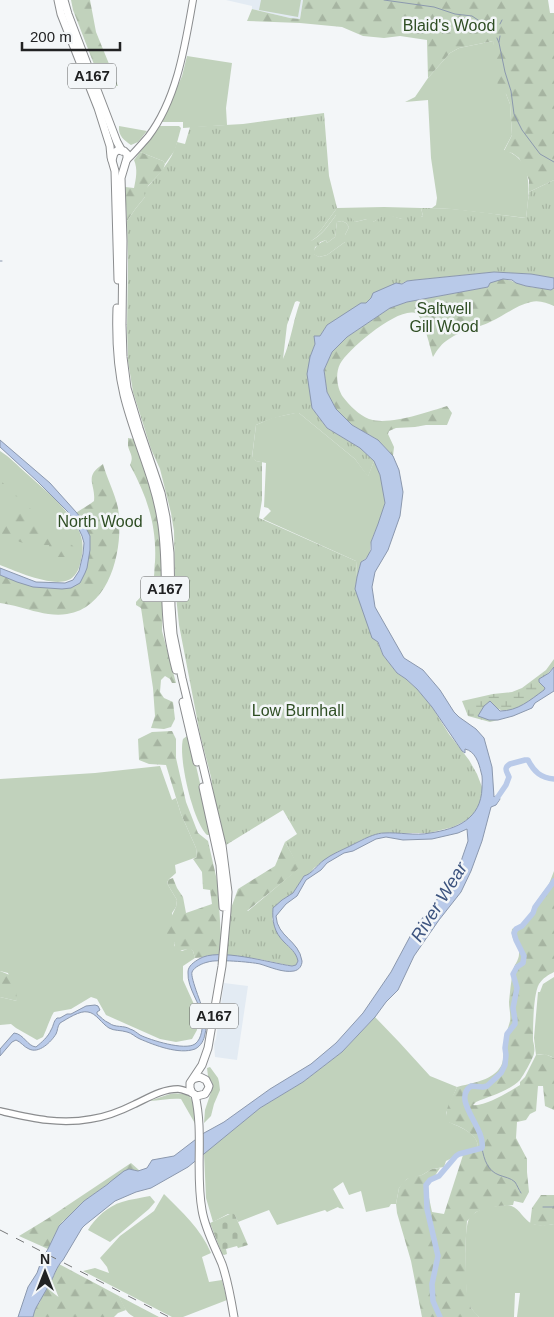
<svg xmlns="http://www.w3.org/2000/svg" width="554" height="1317" font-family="Helvetica,sans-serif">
<defs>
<pattern id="forest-firs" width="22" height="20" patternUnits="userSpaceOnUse" patternTransform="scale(1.25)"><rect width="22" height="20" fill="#c1d2bc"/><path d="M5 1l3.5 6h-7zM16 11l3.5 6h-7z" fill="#a6b4a1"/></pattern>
<pattern id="wetland-marsh" width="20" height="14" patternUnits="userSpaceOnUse" patternTransform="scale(1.25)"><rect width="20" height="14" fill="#c1d2bc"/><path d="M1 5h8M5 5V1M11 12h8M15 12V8" fill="none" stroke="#a6b4a1"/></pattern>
<pattern id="cemetery-stones" width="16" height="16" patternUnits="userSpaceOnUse" patternTransform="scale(1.25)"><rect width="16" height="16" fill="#c1d2bc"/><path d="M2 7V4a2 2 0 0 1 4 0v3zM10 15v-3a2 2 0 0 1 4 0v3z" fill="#a6b4a1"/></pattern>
<pattern id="park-tufts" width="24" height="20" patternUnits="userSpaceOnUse" patternTransform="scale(1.25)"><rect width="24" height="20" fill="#c1d2bc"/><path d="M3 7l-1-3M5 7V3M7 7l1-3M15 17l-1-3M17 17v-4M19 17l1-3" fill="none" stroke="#a6b4a1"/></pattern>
</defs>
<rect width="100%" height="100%" fill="#f3f6f8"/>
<g fill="#e3ebf3">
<polygon points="226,0 303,0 300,19 290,18 252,9 252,6"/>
<polygon points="224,983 248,986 237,1060 215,1057 214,1044 216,1039"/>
</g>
<g fill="#c1d2bc">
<polygon points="261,0 301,0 298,17 259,10"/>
<path d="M493 41 506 94 510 104 512 135 504 150C535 159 529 193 526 218L451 209 432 208 436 205 437 198 431 158 428 100 405 102 415 97 428 78 450 53 459 48Z"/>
<polygon points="187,56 232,63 226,108 227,125 183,128 183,122 162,122 182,76"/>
<path d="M119 126 147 131 138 142 131 145C124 140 118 136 119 126Z"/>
<polygon points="160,126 179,126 181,128 175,150 165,164 163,161 140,152"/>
<path d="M384 207 421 208 423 216 421 217 402 219 386 215 373 222H368L367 219 355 222 336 215C328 226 321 236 309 242L321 230 337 208Z"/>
<path d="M342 221 346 223 349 227 345 235V242L327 255 319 257 313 254C315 246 319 243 326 240L327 243 335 237 337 222Z"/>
<path d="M295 413H299L355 459 368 476 374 461C380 473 385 488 385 502 384 514 376 528 372 539 368 550 374 554 361 562L357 577 356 561 263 519 271 511 268 508 264 507 266 463 256 461 252 458 256 425 272 418Z"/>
<path d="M0 451C10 457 18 466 26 473 44 489 65 506 77 527 83 537 84 548 81 560 80 565 78 573 73 577 59 591 16 571 0 565Z"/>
<path d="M187 736 190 739 211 832V835H207C193 822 178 758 183 739Z"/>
<path d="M160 766 172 800 176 798 181 814 196 848 197 857 175 865 176 873 167 881 168 885 177 900 176 907 172 913 173 941 175 943 174 946 182 951 190 948 193 951 195 958 183 966V980L197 1011V1030L192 1039 176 1042 160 1039 106 1015 97 999 91 997 71 1009 54 1012C51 1016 46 1031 43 1037L37 1040 16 1028 11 1024 0 1025V997L17 1001 8 973 0 971V779L95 773Z"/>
<path d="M554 977V1058C549 1055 542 1053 536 1055L534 1038 538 992H540L543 984Z"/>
<path d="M375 1017 399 1042 430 1076 457 1087 446 1113 449 1122C461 1128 479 1133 478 1149L464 1152 446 1161 444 1167 432 1169 422 1175 407 1179 399 1188 396 1204H391L389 1207 379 1209 366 1212 361 1191 349 1195 343 1182 333 1189 344 1209 339 1208 338 1207 327 1212 325 1210 277 1225 269 1210 238 1222 235 1215 228 1214 213 1222 206 1198 204 1153 260 1108 303 1082 342 1052Z"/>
<polygon points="210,1067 218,1078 219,1082 220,1090 214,1104 211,1116 204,1123 205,1110 213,1086 212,1082 208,1076 207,1068"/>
<path d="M170 1094C201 1091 190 1106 197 1127L181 1099C170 1098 160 1101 149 1101Z"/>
<path d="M164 1194C182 1212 201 1229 211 1253L202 1257 209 1282 222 1280 227 1300 183 1317H172L83 1271 95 1268 109 1273 107 1267 100 1258 120 1236 154 1211Z"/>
<path d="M150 1196 155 1202 149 1209 110 1242 88 1230C95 1218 108 1206 122 1202 131 1199 141 1198 150 1196Z"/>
<path d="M507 1205C518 1206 521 1216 529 1222 536 1227 546 1225 554 1224V1317H517L520 1293H515L514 1317H479C474 1312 470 1308 468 1301 465 1289 463 1225 470 1217 479 1207 495 1206 507 1205Z"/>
<path d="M119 1296 159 1317H134C125 1312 123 1305 119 1296Z"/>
</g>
<g fill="url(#forest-firs)">
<polygon points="71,0 90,0 96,32 118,86 102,85 73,10"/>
<polygon points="303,0 548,0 550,13 554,13 554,180 529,192 529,180 519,158 512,153 504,151 512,135 510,104 506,94 498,89 493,41 459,48 450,53 428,78 427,40 400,36 384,38 363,36 342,27 300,23 247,21 252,9 290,18 300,19"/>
<path d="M140 152 163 161 165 164 163 170 148 186 145 197 136 208 127 221 125 187 134 188C136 179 138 169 134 160Z"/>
<path d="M499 279C509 278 516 284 526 286 534 288 542 288 551 290L554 288V306C547 303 539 300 531 302 517 305 505 315 492 321 479 328 461 330 449 339 442 343 437 350 433 357 430 347 424 320 417 314 401 304 348 349 340 364 335 374 337 388 343 397 349 405 359 415 369 419 388 426 428 412 447 406L452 413 447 425H426L415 427 396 428 389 431 388 434 394 447 393 456 378 440 352 425 336 409 327 392 324 370 332 352 347 337 390 308 407 302 488 287 490 283Z"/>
<path d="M128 438 134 439 149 481 161 532 163 602 162 631 176 683H172L170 679 165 676 161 680 160 692 164 698 173 702 175 719 171 727 164 729 151 728 155 716 153 688 141 608 136 605V602C142 595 150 590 153 581 155 575 154 568 155 562 157 526 147 496 130 465 134 456 130 454 128 446 128 446 128 439 128 438Z"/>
<path d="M103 464C107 479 115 493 118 508 124 545 112 607 67 614 52 617 34 611 19 607 13 605 6 604 0 603V573L29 584 64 586 80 575 87 541 74 514 90 504 94 501C96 484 83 477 103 464Z"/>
<path d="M0 471 2 482 21 500 24 506 31 509 38 521 46 527 53 535 65 540 73 546 81 561 78 563 68 557H56L50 555 49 545H41L35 542 27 544 20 542 0 533V509L13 518 15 517C15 507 10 494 0 489Z"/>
<path d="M172 731 176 739V758L186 802 198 833 208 841 218 885 221 939 220 955C210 954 203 958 195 958L193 951 190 949 175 951 174 948 175 943 167 939V926L176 907 177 900 168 885 167 880 173 878 177 888 183 897 186 913 212 904 210 890 203 889 202 872 193 859 197 857 196 848 181 814 166 765 149 764 139 760 138 739 152 732Z"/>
<polygon points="285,842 300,868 247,911 230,911 238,889 275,866"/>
<path d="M554 871V972C548 975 543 978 539 984 533 995 533 1028 533 1041 534 1045 535 1049 534 1053 534 1057 523 1076 520 1080 509 1091 490 1096 476 1102L473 1105C485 1107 510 1091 520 1085V1082L525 1077 536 1055 545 1054 554 1058V1110L545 1106 543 1086H538L536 1111 530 1114 526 1120 517 1122 516 1138 527 1159V1172L529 1192 523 1203 514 1201 513 1205 498 1206 482 1210 476 1212 467 1221 465 1251 467 1293 471 1308 479 1317H422L411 1261 397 1213 396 1204 399 1188 403 1182 410 1177 422 1175 432 1169 440 1168 427 1188 432 1212 444 1214 464 1152 478 1149C479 1134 461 1127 448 1122 442 1112 453 1097 457 1087 471 1083 490 1081 499 1069 505 1062 503 1052 504 1043 505 1036 508 1029 510 1021 511 1015 509 1008 509 1002 510 992 511 981 513 971 514 965 519 960 519 954 520 943 510 942 512 929L521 924 531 913 533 906 549 884Z"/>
<polygon points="0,971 12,976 16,988 17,1001 0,997"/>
<polygon points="131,1163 140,1171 138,1171 129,1169 84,1201 69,1217 63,1221 59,1226 48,1249 19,1236 47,1219"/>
<polygon points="541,1195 554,1195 554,1224 543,1226 530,1224 532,1208"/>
<polygon points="59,1264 119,1296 126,1310 118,1313 114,1317 33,1317 35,1308 40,1302 41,1297 50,1284"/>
</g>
<path fill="url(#wetland-marsh)" d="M554 659V667L539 682 545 688 544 690C531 700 512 719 495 707L489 720H498L490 722 468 716 462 701 493 694 512 692 522 688 546 670Z"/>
<polygon fill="url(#cemetery-stones)" points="232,1213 235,1215 248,1245 238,1248 237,1246 226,1249 227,1254 224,1255 222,1254 210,1223"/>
<path fill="url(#park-tufts)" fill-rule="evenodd" d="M324 113 329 176 337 208 321 230 311 241C321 236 329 225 336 215 345 214 349 215 355 222L367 219H370L369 222H373L386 214 402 219 406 213 419 215 421 217 423 216 421 208C456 207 491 214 526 218L529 192 554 180V278L531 274 494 272 415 280 407 281 371 298 366 303 327 325 315 344 310 357 312 408 327 428 360 448 374 461 368 477 355 459 299 413C285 414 270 419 256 425L252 457 256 461 262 462V500L259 518 356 561 357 577 355 589 383 655 397 673 406 679 417 689 432 707 449 734 469 760 477 774 482 787V795L479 806 473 815 469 819 453 827 429 833H381L361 840 349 847 337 852 314 868 309 875 304 876 293 893 282 900 272 919 283 941 297 955 298 961 296 965 292 966 259 959 226 955 230 911H248L299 868 285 842 297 834 283 810 226 845 213 791 211 777 200 734 179 625 175 586 174 531 171 513 160 469 151 449 133 392 128 361 127 328 128 263 127 221 136 208 145 197 144 191C156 177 172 162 177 142L185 144 190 127 243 124ZM342 221 346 223 349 227 345 235V242L327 255 319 257 314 254 315 247 319 245 320 242 326 240 327 243 335 237 337 222ZM297 301 300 302C293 321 291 341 283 359L287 325 295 302Z"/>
<g fill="#b9cae9" stroke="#8b98ae">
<path d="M494 272 531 274 554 278V288L551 290 526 286 516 283 512 280 503 279 490 283 488 287 407 302 390 308 347 337 332 352 324 370 327 392 336 409 352 425 378 440 393 456 399 470 403 492 400 516 388 550 375 572 372 587 375 607 404 658 423 670 440 690 454 712 459 717 476 729 484 738 492 767 494 797 498 795 500 799 496 805 491 807 482 841 471 871 461 892 439 920 414 956 398 990 386 1002 375 1017 342 1052 303 1082 260 1108 188 1167 151 1188 136 1192 115 1201 85 1225 82 1228 63 1260C56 1267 54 1277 49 1285 45 1292 41 1299 37 1306 35 1309 34 1313 33 1317H18L28 1287 37 1273 42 1259 48 1249 59 1226 84 1201 108 1184 110 1182 124 1171 129 1169 138 1171 147 1168 152 1160 174 1156 204 1133 224 1122 270 1089 311 1064 336 1043 363 1013 391 972 414 929 442 893 459 867 468 841 467 829 458 833 432 839 403 840 386 837 376 839 353 851 344 853 327 863 321 870 306 880 297 896 286 904 276 916C277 937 299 940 302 961 302 966 299 970 294 971 283 973 270 967 260 964 251 962 216 959 208 962 203 963 194 967 192 972 190 978 204 1010 206 1019 207 1024 206 1029 205 1034 204 1040 201 1046 195 1049 179 1055 154 1045 140 1039 135 1037 132 1033 127 1032 121 1030 114 1031 109 1028 102 1024 96 1013 88 1012 80 1010 67 1019 60 1023 57 1027 58 1030 56 1034 51 1042 39 1054 29 1049 24 1047 21 1042 16 1040L12 1042 0 1056V1049L14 1033C24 1034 27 1046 36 1047 42 1042 48 1037 51 1030 54 1025 53 1022 57 1018H60L67 1014H71L86 1006 95 1005 98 1006 100 1010 97 1012V1014C101 1017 104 1021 109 1023 115 1028 124 1025 130 1029 134 1030 137 1033 140 1035 150 1040 185 1051 195 1044 202 1039 203 1026 202 1019 201 1003 187 989 188 972 188 966 194 962 199 959 218 947 270 963 292 966L296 965 298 961C296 952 290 948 284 942 274 932 272 921 273 908L282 900 293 893 304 876C312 874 317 865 324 860 332 854 340 851 348 847 353 845 357 842 362 840 368 837 377 833 384 833 399 832 415 836 430 833 457 829 481 819 482 788 482 783 483 777 481 772 479 763 475 751 465 749V753L462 751 432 707 417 689 406 679 397 673 383 655 378 642 372 638 355 589 357 577 361 562 366 559 371 550V542L378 524 385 503 380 475 374 461 360 448 327 428 312 408 307 374 310 357 315 344 314 336H320L327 325 361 303H366L371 298 373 293 396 283 402 284 407 281 415 280Z"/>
<polygon points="0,440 50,483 76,512 81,518 90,536 90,550 87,568 85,573 80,583 71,588 62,589 33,587 17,582 0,575 0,568 36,582 65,583 73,580 79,571 83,554 84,543 82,536 75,521 67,511 37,481 0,447"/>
<path d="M554 667V691L535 703 532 708 513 716 498 720H489L478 716 484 706 490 701 500 711C518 711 530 700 544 690L545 688 539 682V679L549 673Z"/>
</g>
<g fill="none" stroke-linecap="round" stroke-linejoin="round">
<g stroke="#8b98ae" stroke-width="1">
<polyline points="384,0 434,7 455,14 472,16 487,26"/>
<polyline points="500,24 502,20"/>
<polyline points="497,38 499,43 505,72 511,91 514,114 522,130 540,154 554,162"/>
<polyline points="499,42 500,36"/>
<polyline points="0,261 2,261"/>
<path d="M482 1148C484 1160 488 1171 499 1175 504 1177 511 1178 515 1182 517 1185 519 1190 521 1193"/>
<polyline points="543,1207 554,1207"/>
</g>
<g stroke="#b9cae9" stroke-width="5.5">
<path d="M495 801 506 785 509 777C507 772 503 768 510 764L525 760H528C534 772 541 778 554 779"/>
<path d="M440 1317 433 1301 432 1284 438 1256 427 1209 426 1185 430 1180 439 1176 456 1156 459 1154 482 1148C486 1128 451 1100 471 1086L483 1087 487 1086 501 1073 505 1065 506 1055 505 1048 507 1034 515 1024V1020L513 1008 517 988 513 974 517 967 523 963 524 956 516 940 514 933 516 929 522 926 533 913 535 907 554 881"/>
</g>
<g stroke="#8b8d8f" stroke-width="8">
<path id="secondary" d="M0 1111C31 1118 59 1125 91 1119 106 1117 121 1111 135 1104 148 1098 162 1089 178 1089 182 1089 188 1092 192 1093"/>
</g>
<g stroke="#8b8d8f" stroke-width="8">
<path id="primary" d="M127 160C134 153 141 145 148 137 177 99 185 46 193 0"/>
</g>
<g stroke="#8b8d8f" stroke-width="9">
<g id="trunk">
<polyline points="58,0 61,14 98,108 110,146 111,157 115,171 118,280"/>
<polyline points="64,0 68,14 117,142 122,151"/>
<polyline points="112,160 114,153 118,150 124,151 127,154 127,158 121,178 123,241 122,325 123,357 127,388 139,428 161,493 166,517 170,553 171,606 173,634 182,678 222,845 228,892 227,911 222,966 208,1048 202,1065 190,1083 190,1088 192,1093 197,1096 205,1094 208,1089 209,1086 206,1080 200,1077 193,1079"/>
<path d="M117 308C116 337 117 366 124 395 134 437 154 476 161 519 167 552 164 587 167 621 168 637 172 654 176 670"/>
<polyline points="183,702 197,762"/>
<polyline points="203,787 220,865 223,907"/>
<path d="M195 1095C204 1133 195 1172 202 1210 205 1229 215 1247 222 1264 228 1281 231 1299 234 1317"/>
</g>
</g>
<use href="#secondary" stroke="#fff" stroke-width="5.5"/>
<use href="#primary" stroke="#fff" stroke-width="6"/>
<use href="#trunk" stroke="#fff" stroke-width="7"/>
<polyline stroke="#77797a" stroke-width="1" stroke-dasharray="9 9" stroke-linecap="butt" points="0,1230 169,1317"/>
</g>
<g text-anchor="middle" stroke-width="5" stroke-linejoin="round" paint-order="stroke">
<g fill="#f3f6f8" stroke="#606263" stroke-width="1">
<rect x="68" y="63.5" width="48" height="25" rx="4"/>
<rect x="141" y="576.5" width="48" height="25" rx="4"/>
<rect x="190" y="1003.5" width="48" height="25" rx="4"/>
</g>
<g font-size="15" font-weight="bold" fill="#212223">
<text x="92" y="81">A167</text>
<text x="165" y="594">A167</text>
<text x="214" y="1021">A167</text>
</g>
<g font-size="16" fill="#2f4e24" stroke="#f3f6f8">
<text x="449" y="31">Blaid's Wood</text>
<text x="444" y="314">Saltwell<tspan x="444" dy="18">Gill Wood</tspan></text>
<text x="100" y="527">North Wood</text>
<text x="298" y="716">Low Burnhall</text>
</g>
<g font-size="18" font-style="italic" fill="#3d547f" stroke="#f3f6f8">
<text transform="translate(439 902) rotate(-58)" y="6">River Wear</text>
</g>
</g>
<g transform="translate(45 1272)" stroke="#f3f6f8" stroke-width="4" paint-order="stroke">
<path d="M0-4L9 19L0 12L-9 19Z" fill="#212223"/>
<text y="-8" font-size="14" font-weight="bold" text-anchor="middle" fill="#212223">N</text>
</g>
<path d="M22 42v8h98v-8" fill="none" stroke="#212223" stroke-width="2.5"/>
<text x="30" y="42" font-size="15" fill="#212223" stroke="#f3f6f8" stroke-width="4" paint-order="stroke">200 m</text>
</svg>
